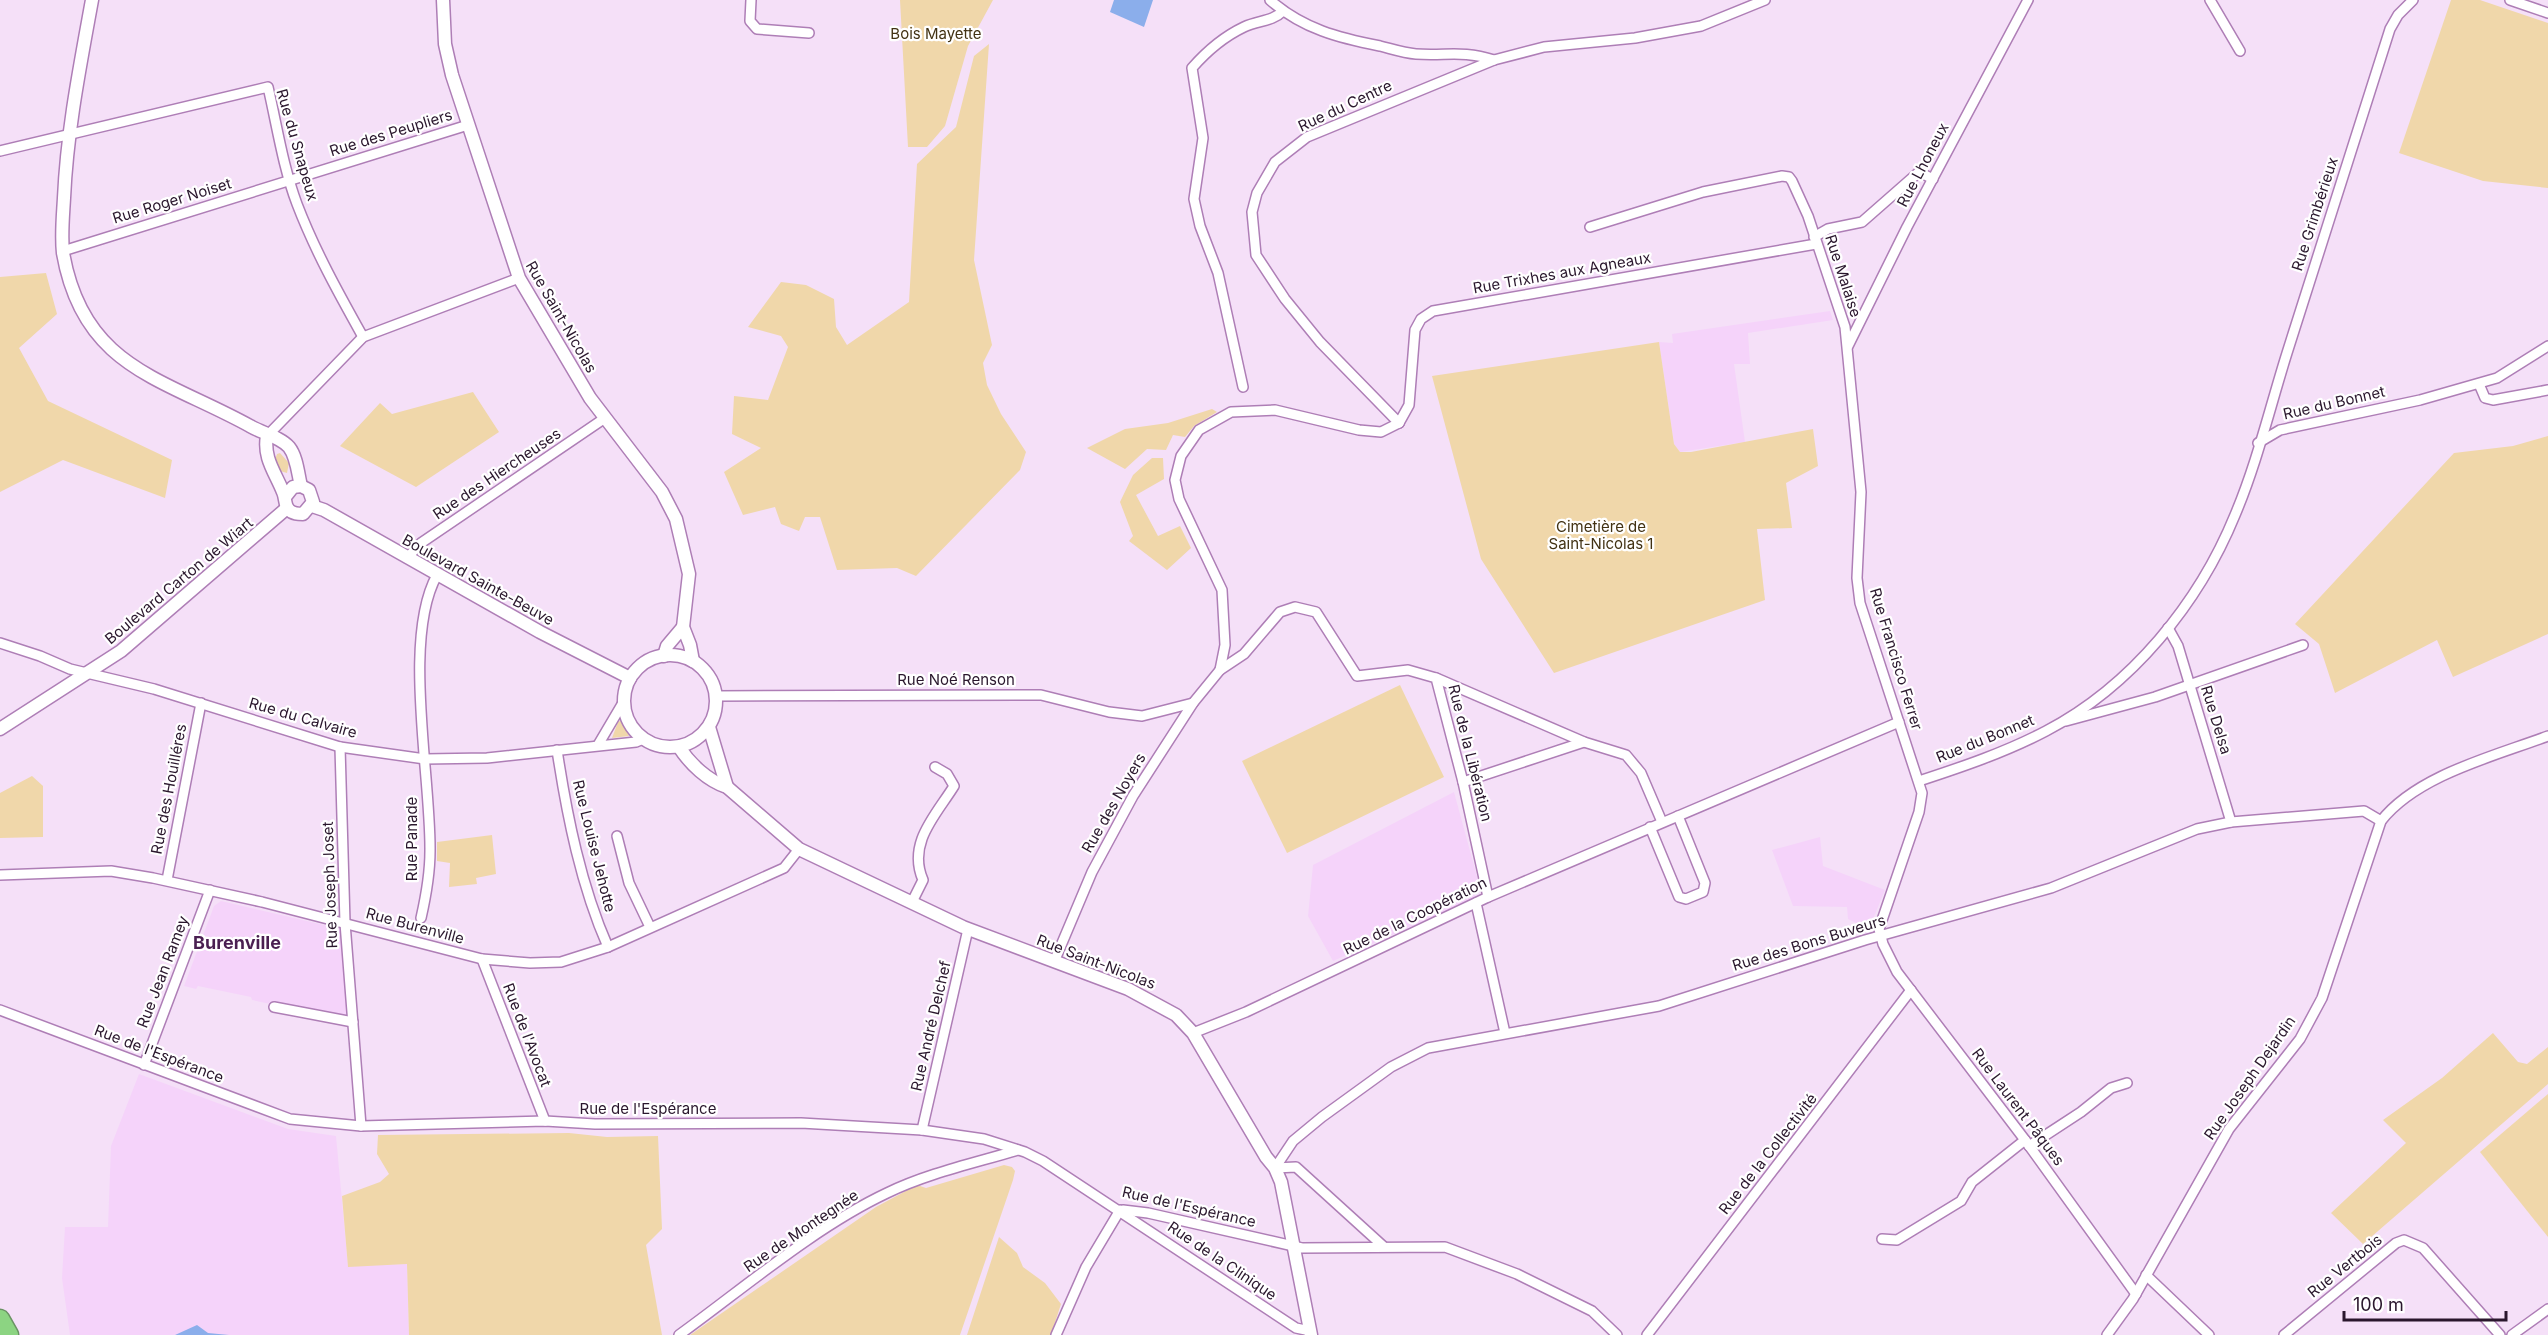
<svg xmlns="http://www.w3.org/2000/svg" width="2548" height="1335" font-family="Inter,sans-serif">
<rect width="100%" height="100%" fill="#f5e0f8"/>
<g fill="#f5d3fa">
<polygon points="1830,311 1833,320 1748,333 1750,364 1734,364 1745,442 1680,452 1674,444 1659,342 1673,343 1672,334"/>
<polygon points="1454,792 1479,884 1474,899 1333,961 1308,916 1313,865"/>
<polygon points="1820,837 1823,866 1885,890 1869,929 1848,919 1847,907 1793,906 1772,850"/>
<polygon points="221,901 337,928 341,932 348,1017 340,1019 252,1000 251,997 198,986 196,989 184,986 214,906"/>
<polygon points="139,1074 288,1129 336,1136 348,1266 407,1264 409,1335 70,1335 62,1278 65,1227 108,1227 111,1146"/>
</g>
<g fill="#f0d7aa">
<polygon points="900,0 993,0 968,46 945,126 927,147 908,147"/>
<polygon points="2451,0 2480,0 2548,23 2548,188 2483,181 2399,153"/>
<polygon points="989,44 974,260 992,345 983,363 987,385 1001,414 1026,452 1020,470 916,576 897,568 837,570 820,517 805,517 799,531 781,524 775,507 743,515 724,472 761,448 732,434 734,396 768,400 788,347 781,336 748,327 781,282 806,285 834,299 836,327 847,345 909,302 917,164 956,127 974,56"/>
<polygon points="46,273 57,314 19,348 48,401 172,460 165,498 63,460 0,492 0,277"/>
<polygon points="1659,342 1674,444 1680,452 1691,452 1813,429 1818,466 1786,483 1792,528 1757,529 1765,600 1554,673 1481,559 1432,376"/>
<polygon points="473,392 499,432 416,487 340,446 380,403 392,414"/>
<polygon points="1212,409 1217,412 1194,426 1185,437 1173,435 1166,450 1147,449 1125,469 1087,448 1125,429 1168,423"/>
<polygon points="2548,436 2548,634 2453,677 2437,640 2335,693 2319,644 2295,624 2454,453 2513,446"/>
<polygon points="280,453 289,463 287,473 280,471 275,460 277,454"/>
<polygon points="1152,458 1163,458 1164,479 1136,495 1158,536 1180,526 1191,548 1167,570 1129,541 1133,536 1120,502 1133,475"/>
<polygon points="1400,685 1444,777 1287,853 1242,761"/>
<polygon points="622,720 629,736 612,738 618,722"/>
<polygon points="32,776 43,786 43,837 0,838 0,793"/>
<polygon points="492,835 496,874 476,878 477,884 449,887 450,863 437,861 437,842"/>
<polygon points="2493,1033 2518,1062 2527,1064 2548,1047 2548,1084 2363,1244 2331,1213 2406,1143 2383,1120 2442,1078"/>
<polygon points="2548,1094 2548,1237 2480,1152"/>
<polygon points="569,1133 607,1137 658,1136 662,1229 646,1245 662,1335 409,1335 407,1264 348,1267 342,1196 380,1182 389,1174 377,1154 378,1135"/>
<polygon points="1004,1165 1012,1167 1015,1171 1013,1180 960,1335 690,1335 876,1207 917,1185 926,1188"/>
<polygon points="999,1237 1017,1253 1023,1267 1045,1283 1061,1304 1051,1335 967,1335"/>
</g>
<g fill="#8baeeb">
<polygon points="1114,0 1153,0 1144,27 1110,12"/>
<polygon points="197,1325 208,1333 229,1335 175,1335"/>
</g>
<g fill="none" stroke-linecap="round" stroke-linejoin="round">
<g stroke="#ae7eb6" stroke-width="12">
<g id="minor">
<polyline points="751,0 750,21 757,29 809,33"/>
<path d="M1270 0C1303 29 1339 38 1380 46 1392 49 1404 53 1416 54 1447 56 1462 50 1494 60"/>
<polyline points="2210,0 2240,51"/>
<polyline points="2510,0 2548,13"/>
<path d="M0 151 268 87C277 126 283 167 297 204 315 251 339 294 363 337"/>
<polyline points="1590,227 1703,192 1782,176 1789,177 1792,181 1808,216 1845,327 1861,492 1857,578 1860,603 1922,793 1919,812 1879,929 1883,944 1897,972 2025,1140 2136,1294"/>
<polyline points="1814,237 1828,229 1862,222 1919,172 1933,179"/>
<polyline points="63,251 468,125"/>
<polyline points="1848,346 1907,227 2028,0"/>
<polyline points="2479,384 2485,398 2493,400 2548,390"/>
<path d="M1243 387 1218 273 1200 226 1194 199 1203 138 1192 68C1206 52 1225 36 1244 27 1258 20 1272 22 1283 11"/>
<polyline points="1399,423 1320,342 1285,299 1256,255 1252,212 1257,193 1275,162 1307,137 1494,60 1544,47 1635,38 1701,26 1765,0"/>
<polyline points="1399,423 1409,405 1415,330 1421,319 1433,311 1816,244"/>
<polyline points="267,436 363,337 519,278"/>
<polyline points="2258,443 2280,430 2420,400 2497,378 2548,346"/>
<polyline points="407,558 421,543 605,418"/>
<polyline points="2168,628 2178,646 2231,822"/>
<polyline points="0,643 40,656 70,669 154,689 340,747 425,759 487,758 636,742 643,739"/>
<polyline points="1220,670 1225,645 1222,590 1179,499 1175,480 1181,456 1199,430 1231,412 1275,410 1359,430 1381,432 1399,423"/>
<polyline points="1436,678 1584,742 1626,755 1641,773 1662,822"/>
<polyline points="716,696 1041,695 1109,712 1142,716 1193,703"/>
<polyline points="2066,721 2155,697 2303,645"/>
<polyline points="598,745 624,701"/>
<polyline points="340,747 345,923 361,1126"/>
<path d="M557 750C567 816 581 886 608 947"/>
<path d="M1919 781C1962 767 2006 752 2046 731 2132 686 2199 603 2235 515 2257 463 2270 407 2287 353 2321 245 2355 137 2390 29L2398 15 2413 0"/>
<polyline points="1463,782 1584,742"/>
<polyline points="1650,827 1679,897 1686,899 1703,892 1705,883 1678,816"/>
<polyline points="617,836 629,883 650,927"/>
<polyline points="0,875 111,871 153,878 262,902 482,959 530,963 561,962 608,947 784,868 799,849"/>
<polyline points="167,880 201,703"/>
<path d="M912 902 923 880C907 843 936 815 954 786L947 774 935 767"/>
<polyline points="1476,903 1505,1033"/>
<path d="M421 918C426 896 430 874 430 851 431 776 402 638 437 575"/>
<polyline points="482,959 545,1121"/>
<polyline points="1054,962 1092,872 1133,796 1193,703 1220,670 1244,654 1280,612 1295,607 1316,612 1357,676 1408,670 1436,678 1463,782 1488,897"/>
<polyline points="274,1007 353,1022"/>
<polyline points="0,1010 290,1119 361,1126 545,1121 595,1124 801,1123 922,1130 984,1139 1025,1152 1043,1161 1296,1328 1310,1331"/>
<polyline points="1193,1033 1246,1012 1488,897 1899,722"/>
<polyline points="144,1065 210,890"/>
<polyline points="922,1130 968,929"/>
<polyline points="2029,1146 2081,1112 2111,1088 2127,1083"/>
<polyline points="1275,1168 1293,1141 1322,1117 1391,1067 1428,1048 1659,1006 1865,940 2051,888 2197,829 2231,822 2364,811 2381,821"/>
<polyline points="1275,1168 1296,1167 1383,1246"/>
<polyline points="1123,1210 1148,1213 1302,1248 1445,1247 1517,1274 1592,1311 1617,1335"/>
<polyline points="1882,1239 1897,1240 1961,1201 1972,1182 2025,1140"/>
<polyline points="2146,1275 2209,1335"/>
<path d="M679 1335C744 1288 815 1227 887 1193 928 1173 975 1163 1018 1150"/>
<polyline points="1056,1335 1086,1267 1120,1210"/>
<polyline points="1647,1335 1911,990"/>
<path d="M2107 1335 2133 1299 2229 1129 2300 1039 2322 998 2381 821C2417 775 2495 756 2548 736"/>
<polyline points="2284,1335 2396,1243 2404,1240 2423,1248 2500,1335"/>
<polyline points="2512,1335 2548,1309"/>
</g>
</g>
<g stroke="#ae7eb6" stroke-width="15">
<g id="tertiary">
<path d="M92 0C80 66 67 131 64 198 63 216 61 235 63 253 83 368 163 378 250 426 262 433 280 437 289 447 297 457 298 474 301 486"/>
<polyline points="443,0 445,44 452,75 519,278 590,398 662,492 676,519 689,574 683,627 690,645 693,661"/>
<path d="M267 436C263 458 275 472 283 492 286 498 284 505 289 510 293 514 298 514 303 514L313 502 309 490 301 486 293 487 285 497"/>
<polyline points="312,506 324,510 540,632 630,678"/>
<circle cx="670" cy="701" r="46"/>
<polyline points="664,656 667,646 683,627"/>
<polyline points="709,727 727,787"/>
<polyline points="0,729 121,651 287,508"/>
<path d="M679 747C690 764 708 781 727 787L799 849 963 927 1128 989 1176 1015 1193 1033 1266 1157 1275 1168 1281 1182 1311 1335"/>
</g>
</g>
<g stroke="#6a9264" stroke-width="21">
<polyline id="motorway" points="0,1319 9,1335"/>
</g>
<use href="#minor" stroke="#fff" stroke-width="9"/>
<use href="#tertiary" stroke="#fff" stroke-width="12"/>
<use href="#motorway" stroke="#8cd482" stroke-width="18"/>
</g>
<g text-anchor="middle" stroke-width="4.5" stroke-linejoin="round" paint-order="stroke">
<g font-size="15" fill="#423213" stroke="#fff">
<text x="936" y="39">Bois Mayette</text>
<text x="1601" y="532">Cimetière de<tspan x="1601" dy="17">Saint-Nicolas 1</tspan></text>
</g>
<g font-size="15" fill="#2a172d" stroke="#fff">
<text transform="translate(1345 106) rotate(-25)" y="5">Rue du Centre</text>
<text transform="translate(391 133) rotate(-17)" y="5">Rue des Peupliers</text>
<text transform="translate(297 145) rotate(74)" y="5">Rue du Snapeux</text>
<text transform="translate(1923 165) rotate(-62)" y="5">Rue Lhoneux</text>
<text transform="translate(172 201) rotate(-17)" y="5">Rue Roger Noiset</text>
<text transform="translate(2315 214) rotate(-72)" y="5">Rue Grimbérieux</text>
<text transform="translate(1562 273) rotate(-10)" y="5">Rue Trixhes aux Agneaux</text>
<text transform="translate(1843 276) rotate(72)" y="5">Rue Malaise</text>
<text transform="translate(561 317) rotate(60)" y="5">Rue Saint-Nicolas</text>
<text transform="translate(2334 403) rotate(-13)" y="5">Rue du Bonnet</text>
<text transform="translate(497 474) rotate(-34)" y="5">Rue des Hiercheuses</text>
<text transform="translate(478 580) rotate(29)" y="5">Boulevard Sainte-Beuve</text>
<text transform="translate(179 581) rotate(-40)" y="5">Boulevard Carton de Wiart</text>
<text transform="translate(1896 659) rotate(73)" y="5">Rue Francisco Ferrer</text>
<text x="956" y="685">Rue Noé Renson</text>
<text transform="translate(303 718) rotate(16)" y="5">Rue du Calvaire</text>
<text transform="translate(2216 720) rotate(73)" y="5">Rue Delsa</text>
<text transform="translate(1985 739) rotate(-22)" y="5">Rue du Bonnet</text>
<text transform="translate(1470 753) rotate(76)" y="5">Rue de la Libération</text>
<text transform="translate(169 789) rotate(-79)" y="5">Rue des Houilléres</text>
<text transform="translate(1114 803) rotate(-60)" y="5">Rue des Noyers</text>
<text transform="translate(412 839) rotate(-90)" y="5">Rue Panade</text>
<text transform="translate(594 846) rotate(76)" y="5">Rue Louise Jehotte</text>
<text transform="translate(330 885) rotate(-92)" y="5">Rue Joseph Joset</text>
<text transform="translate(1415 916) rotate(-26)" y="5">Rue de la Coopération</text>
<text transform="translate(415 926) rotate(15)" y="5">Rue Burenville</text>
<text transform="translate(1809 943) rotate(-17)" y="5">Rue des Bons Buveurs</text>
<text transform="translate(1096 962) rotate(21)" y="5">Rue Saint-Nicolas</text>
<text transform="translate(163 972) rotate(-69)" y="5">Rue Jean Ramey</text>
<text transform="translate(931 1026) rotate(-77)" y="5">Rue André Delchef</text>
<text transform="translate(527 1035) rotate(69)" y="5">Rue de l'Avocat</text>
<text transform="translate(159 1054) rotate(21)" y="5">Rue de l'Espérance</text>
<text transform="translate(2250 1078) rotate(-55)" y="5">Rue Joseph Dejardin</text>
<text transform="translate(2018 1107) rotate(53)" y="5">Rue Laurent Pâques</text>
<text x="648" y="1114">Rue de l'Espérance</text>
<text transform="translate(1768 1154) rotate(-52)" y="5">Rue de la Collectivité</text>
<text transform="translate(1189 1207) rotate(13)" y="5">Rue de l'Espérance</text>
<text transform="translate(801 1231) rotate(-34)" y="5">Rue de Montegnée</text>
<text transform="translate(1222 1261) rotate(34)" y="5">Rue de la Clinique</text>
<text transform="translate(2345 1266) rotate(-39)" y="5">Rue Vertbois</text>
</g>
<g font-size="18" font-weight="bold" fill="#4a1f51" stroke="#fff">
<text x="237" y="949">Burenville</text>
</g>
</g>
<path d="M2344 1311v9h162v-9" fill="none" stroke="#2a172d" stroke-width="3"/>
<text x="2353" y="1311" font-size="18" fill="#2a172d" stroke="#ffffff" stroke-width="4.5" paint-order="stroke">100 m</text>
</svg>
